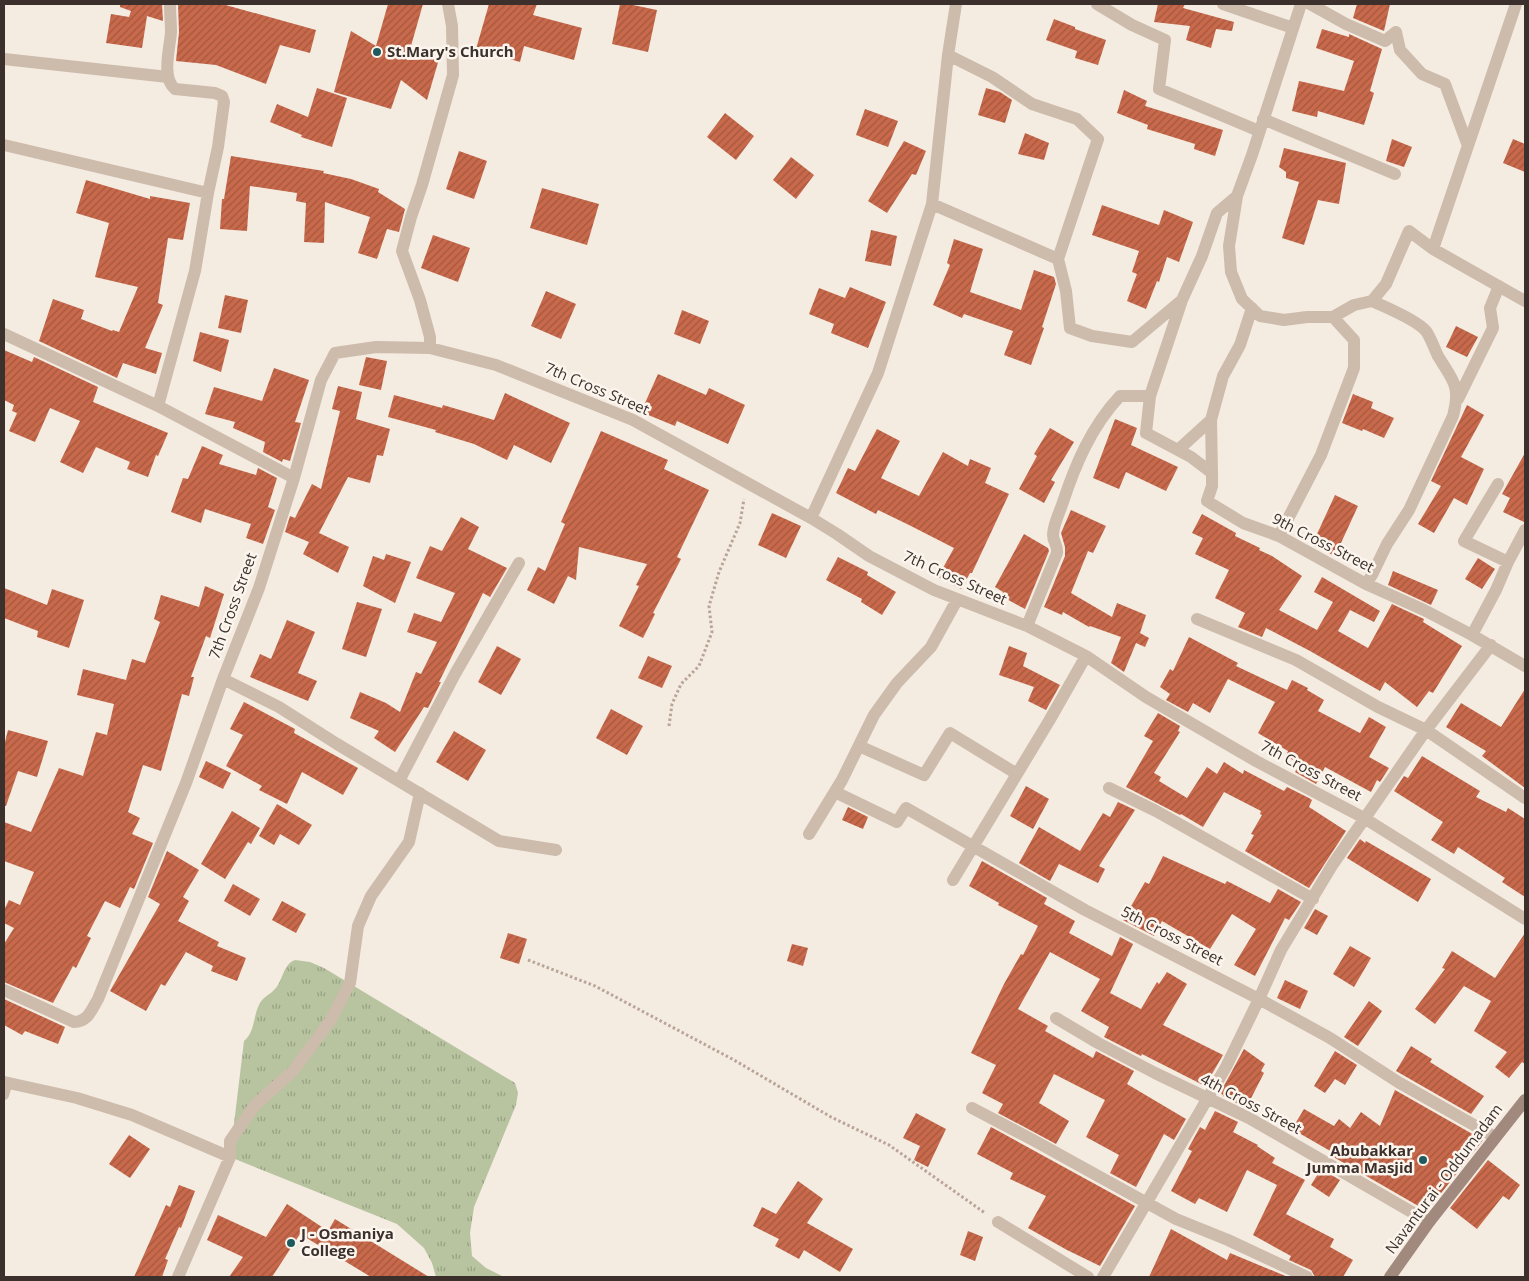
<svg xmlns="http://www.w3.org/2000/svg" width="1529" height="1281" viewBox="0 0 1529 1281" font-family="'Open Sans',sans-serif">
	<defs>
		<pattern id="park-tufts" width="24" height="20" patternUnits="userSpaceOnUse" patternTransform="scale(1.25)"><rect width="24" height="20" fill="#b8c4a0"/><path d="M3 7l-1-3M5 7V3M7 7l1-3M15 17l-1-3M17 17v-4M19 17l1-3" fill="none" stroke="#97a083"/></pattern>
		<pattern id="building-hatch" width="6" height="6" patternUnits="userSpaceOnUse" patternTransform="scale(1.25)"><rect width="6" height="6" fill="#c8694b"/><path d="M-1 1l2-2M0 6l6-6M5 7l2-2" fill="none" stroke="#a4573f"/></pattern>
	</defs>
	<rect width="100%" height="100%" fill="#f4ebe1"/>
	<path fill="url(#park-tufts)" d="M295,960L310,962L324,968L515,1083L518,1093L516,1105L474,1207L470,1233L472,1256L486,1268L504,1277H436L432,1263L424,1248L397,1224L230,1157L244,1041C255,1032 253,1017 259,1005C262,997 270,995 275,989C283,981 283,964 295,960Z"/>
	<path fill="url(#building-hatch)" d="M120,4H162L163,21L147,16L142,48L106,43L111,14L129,17L131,11L120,7Z
		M178,4H222L316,30L310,53L280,45L266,84L216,65L176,61L179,32Z
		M388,4H423L407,60L439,59L427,100L401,80L391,109L334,92L351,31L376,46Z
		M489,4H537L533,15L582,28L574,60L524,46L520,62L476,49Z
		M620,4H628L657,10L648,52L612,44Z
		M1158,4H1185L1183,8L1234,22L1232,31L1216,29L1211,48L1186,40L1190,26L1154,22Z
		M1357,4H1390L1384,31L1353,18Z
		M1054,19L1075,27V29L1106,40L1098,65L1075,58L1077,51L1046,40Z
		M1322,29L1349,37V34L1382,49L1370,91L1374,93L1364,125L1318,111L1317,117L1292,111L1299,81L1344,91L1354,61L1316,48Z
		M317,88L347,98L332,147L301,137L302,135L270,122L277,104L308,117Z
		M986,88L1000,92L1012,100L1005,123L978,115Z
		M1124,90L1147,101L1145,106L1223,130L1215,156L1194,149L1195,144L1147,129L1148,125L1117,113Z
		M865,109L898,121L888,147L856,135Z
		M725,113L754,136L736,160L707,137Z
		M1025,133L1049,143L1044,160L1018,154Z
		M1392,139L1412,147L1404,167L1386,161Z
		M1513,139L1525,144V172L1503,163Z
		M904,141L926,151L916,175L912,174L887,213L868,201Z
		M1284,148L1346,163L1339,204L1318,200L1304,245L1282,238L1299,182L1286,178V172L1279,167Z
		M459,151L487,161L474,199L446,189Z
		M231,156L324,171L323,173L351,179L379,189L378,192L405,209L399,232L387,229L377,259L358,253L370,217L325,202L324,243L304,242L306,203L296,201L297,193L250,186L247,231L220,229L222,199H224Z
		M791,157L814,175L796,199L773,180Z
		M86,180L150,199V196L190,203L183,240L168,238L158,303L163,305L145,348L162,353L156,374L123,363L117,378L39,341L53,299L84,310L81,319L112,331L113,330L119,332L138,287L95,277L109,223L76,213Z
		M542,188L599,204L587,245L530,228Z
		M1102,205L1159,225L1164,210L1193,222L1179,262L1167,257L1159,282L1157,281L1146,309L1127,301L1137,274L1132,272L1139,251L1092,235Z
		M871,230L897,236L891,266L865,261Z
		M433,235L470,248L458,282L421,268Z
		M954,239L983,249L970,292L1021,310L1034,270L1054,277L1056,284L1042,327L1044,328L1031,365L1004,355L1013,331L964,314L962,318L933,305L950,265L947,263Z
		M850,287L886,302L868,348L831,333L834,324L809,314L819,288L845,298Z
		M546,291L576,304L561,339L531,326Z
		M225,295L248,300L241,333L218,328Z
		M682,310L709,321L700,344L674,334Z
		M1456,326L1478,337L1467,357L1446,347Z
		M200,332L229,340L221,372L193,361Z
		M4,350L32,362L34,357L98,387L93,402L168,433L158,456L156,455L148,477L127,469L130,462L96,447L83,473L60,462L80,421L50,408L35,442L9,431L17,413L12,411L14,405L4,400Z
		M366,357L387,361L381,390L359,385Z
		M274,368L309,380L295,422L301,423L290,461L283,459L282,462L263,452L265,442L233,428L235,422L205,414L214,387L262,401Z
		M658,374L706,395L709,388L745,405L728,444L677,421L675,426L641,412Z
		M338,386L362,392L356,419L390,429L383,456L377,455L370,483L348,477L319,533L349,547L338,573L303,554L309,542L285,532L290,516L295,518L312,484L321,489L340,411L332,409Z
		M505,393L570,423L551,463L514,445L507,460L474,444L435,432L436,430L388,417L394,395L442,408L443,405L494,420Z
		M1353,394L1373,402L1371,408L1394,418L1384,438L1363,429L1362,431L1342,423Z
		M1467,405L1484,415L1461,457L1484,469L1467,505L1454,498L1434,533L1418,524L1441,486L1431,481Z
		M1115,419L1137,428L1131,445L1178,467L1166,491L1126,472L1119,489L1093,478Z
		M1050,428L1074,442L1051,480L1055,482L1044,503L1019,489L1037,456L1034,454Z
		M877,429L900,441L881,478L919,496L943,452L968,466L970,459L991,468L985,483L1009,494L972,573H970L961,589L938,577L954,548L909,525L878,510L876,514L836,493L848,468L855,471Z
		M601,431L668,460L664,469L709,490L677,557L681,559L653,613L655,614L643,638L619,626L639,586L636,585L647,564L579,547L576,580L568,576L554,604L527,590L538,567L545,571L565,524L561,522Z
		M202,446L223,455L219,464L256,475L258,468L277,478L268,507L275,510L263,544L246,538L251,524L205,509L201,523L171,512L183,478L188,479Z
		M1525,453V522H1524L1503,512L1510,498L1502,494Z
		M1335,495L1358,506L1335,556L1312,545Z
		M1071,510L1106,526L1093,553L1088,551L1071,593L1112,617L1117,603L1146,615L1140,633L1149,638L1145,647L1136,643L1124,672L1111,663L1121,637L1090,626L1089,627L1063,612L1062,615L1044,607L1065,556V547L1061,533Z
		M772,513L801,526L786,558L758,545Z
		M1202,514L1236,533L1235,536L1260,548L1259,550L1272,556L1302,576L1279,610L1317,630L1333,602L1314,592L1322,577L1380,611L1374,622L1350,610L1338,631L1368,648L1392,604L1424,619L1423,622L1462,646L1433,693L1429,691L1417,707L1385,682L1380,691L1310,651L1266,628L1262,637L1238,627L1245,613L1215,598L1229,570L1195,554L1203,538L1192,533Z
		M461,517L479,527L468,549L507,568L490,597L483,593L439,682H441L428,708L424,707L395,752L374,738L379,731L350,718L360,692L386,703L400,712L416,672L421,674L437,642L407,632L414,613L441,622L455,593L416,578L430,546L442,551Z
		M1024,534L1048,548L1049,551L1025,609L1001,596L1003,592L995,587Z
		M386,554L411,562L395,603L363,586L373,556L384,560Z
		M838,557L868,572L867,575L896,592L882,615L861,602L862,599L826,580Z
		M1478,558L1495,569L1482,589L1465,579Z
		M1393,571L1438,590L1431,605L1388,585Z
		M205,586L224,594L210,638L206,636L191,677H194L189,696L182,694L161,771L143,765L128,812L140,818L132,834L153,843L134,889L130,887L120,908L105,901L87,936L91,938L76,968L73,966L53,1003L4,982V944L14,928L4,923V910L9,900L20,905L34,872L4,861V822L31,832L59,768L83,776L96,732L107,735L114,704L77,695L83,669L126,680L132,659L145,663L160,622L154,619L161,595L199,607Z
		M4,588L47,605L52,589L84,600L69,648L37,637L38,631L4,618Z
		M357,602L382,609L366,657L342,649Z
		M287,620L315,632L298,673L317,681L308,701L250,677L260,654L271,659Z
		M1189,637L1238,663L1236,666L1287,690L1292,680L1308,688L1307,690L1324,700L1318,711L1360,733L1369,717L1386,727L1369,757L1389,768L1380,782L1377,780L1371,792L1325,767L1316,784L1295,772L1300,764L1286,756L1288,751L1258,733L1275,702L1228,679L1210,713L1193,703L1188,712L1166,700L1170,694L1160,687L1170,669L1173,671Z
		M497,646L521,659L501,695L478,682Z
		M1009,646L1027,653L1023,666L1060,685L1046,710L1028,701L1034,687L999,675Z
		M648,656L672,666L662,688L638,678Z
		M1525,689V788L1482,756L1486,751L1446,727L1461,703L1501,727Z
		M244,702L295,729L294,733L358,768L343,795L302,772L287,804L259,790L262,786L226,766L243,735L230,729Z
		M611,709L643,726L627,755L596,738Z
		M1158,713L1180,726L1178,731L1180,732L1154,773L1161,777L1159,781L1187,798L1207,767L1217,774L1224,762L1243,774L1244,770L1284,791L1287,787L1309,798L1312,800L1309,807L1346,831L1309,888L1245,851L1254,835L1251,834L1262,815L1260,814L1261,811L1224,792L1203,827L1181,814L1180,815L1126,787L1153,741L1144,736Z
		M8,730L48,741L37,777L18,771L6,806H4V746Z
		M454,731L486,750L468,781L436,762Z
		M1422,756L1480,791L1476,797L1506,812L1508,808L1525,819V897L1502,882L1505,878L1458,847L1454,854L1431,840L1443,822L1394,791L1404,776L1408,778Z
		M206,761L231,773L223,789L199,777Z
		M1026,786L1049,799L1033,829L1010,816Z
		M1118,802L1135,810L1099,866L1105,869L1098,883L1059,864L1050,881L1019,863L1039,827L1080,851L1103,813L1110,817Z
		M277,804L312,825L299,845L280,834L274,845L259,836Z
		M848,807L868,817L863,829L842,820Z
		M232,811L260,828L251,844L248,842L225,879L201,864Z
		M1360,839L1365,843L1366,841L1431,879L1418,902L1347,858Z
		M167,851L199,870L183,897L189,901L178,921L219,942L217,946L246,958L237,981L211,971L213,966L186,952L165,986L161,984L146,1011L110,991L160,904L148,897Z
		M1163,856L1225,884L1227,881L1270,903L1278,889L1301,902L1289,920L1285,918L1255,976L1234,965L1256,929L1232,914L1210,949L1162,921L1154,936L1123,920L1145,882L1149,884Z
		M982,861L1047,898L1044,904L1075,921L1069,933L1112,956L1120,937L1133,944L1110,993L1141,1009L1157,982L1159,984L1167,972L1187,984L1163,1025L1223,1055L1205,1086L1142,1054L1141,1056L1104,1037L1109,1027L1081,1011L1100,979L1050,952L1018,1009L1048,1026L1045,1031L1093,1058L1096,1051L1134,1071L1127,1084L1186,1119L1174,1140L1164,1134L1136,1187L1110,1173L1119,1155L1086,1137L1105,1100L1054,1074L1039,1103L1069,1121L1056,1144L998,1113L1003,1104L982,1093L996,1065L971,1053L1004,984L1021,954L1023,955L1038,926L998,905L999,903L969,886Z
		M233,884L260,899L250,916L224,901Z
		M282,901L306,914L296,933L272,920Z
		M1315,909L1328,916L1317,935L1304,928Z
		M508,933L527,939L519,964L500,958Z
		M1525,933V1064L1522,1062L1509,1078L1495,1067L1507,1052L1474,1031L1491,1001L1464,986L1435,1024L1415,1009L1445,969L1442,968L1452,951L1495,978Z
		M792,944L808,948L803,966L787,961Z
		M1350,946L1371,958L1354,987L1333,974Z
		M1285,980L1308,991L1300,1009L1277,998Z
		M4,999L65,1027L58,1044L25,1031L22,1035L4,1025Z
		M1369,1001L1382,1011L1358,1046L1344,1037Z
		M1411,1046L1432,1059L1430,1062L1484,1096L1471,1114L1396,1071Z
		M1244,1049L1265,1064L1261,1071L1264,1073L1246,1108L1223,1096V1095L1220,1093Z
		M1335,1051L1357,1065L1345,1085L1335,1079L1325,1093L1314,1086Z
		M1395,1090L1483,1140L1427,1211L1330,1155L1332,1152L1292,1129L1304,1109L1334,1126L1339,1119L1350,1128L1361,1112L1380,1126Z
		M1215,1111L1238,1122L1233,1132L1258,1145L1257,1146L1275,1158L1272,1163L1305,1180L1286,1214L1334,1239L1330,1247L1353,1260L1343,1277H1315L1311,1270L1289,1260L1291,1256L1253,1235L1277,1185L1247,1170L1227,1212L1199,1198L1195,1204L1171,1191L1192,1151L1188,1149L1200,1127L1205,1130Z
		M916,1113L946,1129L928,1167L914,1160L920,1146L903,1138Z
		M991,1127L1135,1206L1100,1266L1067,1250L1028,1228L1046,1196L1010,1179L1013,1173L977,1154Z
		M129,1135L150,1149L130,1178L109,1164Z
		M1488,1160L1520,1185L1509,1200L1503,1196L1477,1229L1450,1208Z
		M1321,1169L1340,1180L1329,1197L1311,1185Z
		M798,1181L823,1199L807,1223L853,1249L840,1272L804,1250L799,1259L775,1246L779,1239L753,1226L762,1207L776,1214Z
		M179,1185L195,1191L181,1228L179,1227L165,1259L168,1260L162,1277H134L166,1205L170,1207Z
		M287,1204L328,1231L335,1219L429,1277H371L300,1234L272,1277H229L243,1257L207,1240L218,1215L266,1237Z
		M1171,1229L1227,1260L1230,1253L1288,1277H1149Z
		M968,1231L983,1237L975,1261L960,1255Z"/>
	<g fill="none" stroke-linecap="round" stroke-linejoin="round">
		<path stroke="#b9a596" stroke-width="3" stroke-dasharray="2.5 2.5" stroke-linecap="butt" d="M669,726L672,704L681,684L699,666L712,632L709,606L719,572L740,523L744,499
			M528,960L595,986L734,1060L831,1117L889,1145L985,1213"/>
		<path stroke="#cdbbac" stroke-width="10" d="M4,1095L8,1082"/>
		<path stroke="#cdbbac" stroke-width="12" d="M1097,4L1132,25L1165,40L1159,89L1259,131
			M1223,4L1293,28
			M1310,4L1346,24L1385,41L1396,32L1400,50L1422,74L1445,84L1468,146
			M948,55L992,77L1032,104L1077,119L1098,139L1058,259L1066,291L1070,328L1092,336L1132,342L1182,300
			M4,59L168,77
			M1263,119L1395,174
			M4,145L208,193L218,147L224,102L222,96L215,93L175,89C161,77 170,48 171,32C171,23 170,13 170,4
			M1237,196L1229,246L1231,272L1242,299L1260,316L1284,320L1307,317H1333L1354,340V368L1321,455L1279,536
			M932,204L1058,259
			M1433,249L1516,4
			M1333,317L1354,305L1372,301L1386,284L1409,231L1433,249L1525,301
			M4,334L158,406L294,478
			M430,348V337L420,300L402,251L411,217L422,185L453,75L452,26L448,4
			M1150,396L1146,433L1191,457L1212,473V486L1207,501L1243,523L1279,536L1366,584L1424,610L1472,635L1525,666
			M1458,399L1493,328L1490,308L1499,286
			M158,406L195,271L208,193
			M1178,450L1211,420
			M1212,473L1211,420L1223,376L1240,345L1252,308
			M1498,484L1464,541L1508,562
			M811,518L878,373L932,204L948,55L956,4
			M1366,584L1372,575L1387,544L1409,510L1453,416C1461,385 1453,381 1438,356C1434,348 1431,338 1426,331C1417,320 1386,307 1372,301
			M1197,619L1296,660L1378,707L1426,730L1525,798
			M1027,626L1057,553C1058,545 1053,542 1053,535C1053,526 1059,513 1062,505C1075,465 1091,427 1120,396H1150L1182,300L1202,256L1217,213L1237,196L1252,155L1301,4
			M1472,635L1496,590L1508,562L1525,530
			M223,679L279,707L337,744L499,841L556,850
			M859,746L924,775L950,733L1017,774
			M399,781L455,674L519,563
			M1109,788L1156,811L1313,899
			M835,792L897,822L906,808L1085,910L1259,999L1330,1038L1398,1082L1495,1137
			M809,834L842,780L874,715L897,683L931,647L957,600
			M953,880L1049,721L1086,656
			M4,990L74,1022C88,1022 92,1009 98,999L186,783L223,679L259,588L294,478L321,380L335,353L376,347L430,348L496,365L633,420L811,518L837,534L869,556L934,590L1027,626L1086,656L1146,697L1256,761L1364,818L1525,919
			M1056,1018L1098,1043L1155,1073L1249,1118L1429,1222
			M4,1082L77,1098L132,1115L230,1157L178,1277
			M972,1108L1033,1140L1176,1219L1228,1240L1307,1277
			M230,1157V1141L255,1105L293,1071L330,1021L350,983L358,926L371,896L409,842L420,793
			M998,1222L1088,1277
			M1103,1277L1226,1067L1259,999L1281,950L1333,864L1426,730L1491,645"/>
		<path stroke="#a18a7d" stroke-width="12" d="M1390,1277L1429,1222L1525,1100"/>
	</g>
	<g fill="#1f5a5e" stroke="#fbf5ee" stroke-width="2">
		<circle cx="377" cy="52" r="5"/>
		<circle cx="1423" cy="1160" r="5"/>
		<circle cx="291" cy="1243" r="5"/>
	</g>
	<g text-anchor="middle" stroke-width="5" stroke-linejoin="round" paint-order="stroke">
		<g font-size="15" font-weight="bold" fill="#3b302b" stroke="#fbf5ee" text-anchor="start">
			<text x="387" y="57">St.Mary's Church</text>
			<text x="1413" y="1156" text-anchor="end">Abubakkar<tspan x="1413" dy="17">Jumma Masjid</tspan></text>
			<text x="301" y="1239">J - Osmaniya<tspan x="301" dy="17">College</tspan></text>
		</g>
		<g font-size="15" fill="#3b302b" stroke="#fbf5ee">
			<text transform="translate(597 389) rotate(23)" y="5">7th Cross Street</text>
			<text transform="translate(1323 543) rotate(27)" y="5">9th Cross Street</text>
			<text transform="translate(955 578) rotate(24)" y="5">7th Cross Street</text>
			<text transform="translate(233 606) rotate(-70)" y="5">7th Cross Street</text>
			<text transform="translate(1311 771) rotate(28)" y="5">7th Cross Street</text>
			<text transform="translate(1172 936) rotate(27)" y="5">5th Cross Street</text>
			<text transform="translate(1251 1104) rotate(28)" y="5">4th Cross Street</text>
			<text transform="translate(1444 1179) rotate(-53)" y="5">Navanturai - Oddumadam</text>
		</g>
	</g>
	<rect width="1529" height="1281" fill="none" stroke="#3b302b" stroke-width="10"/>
</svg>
